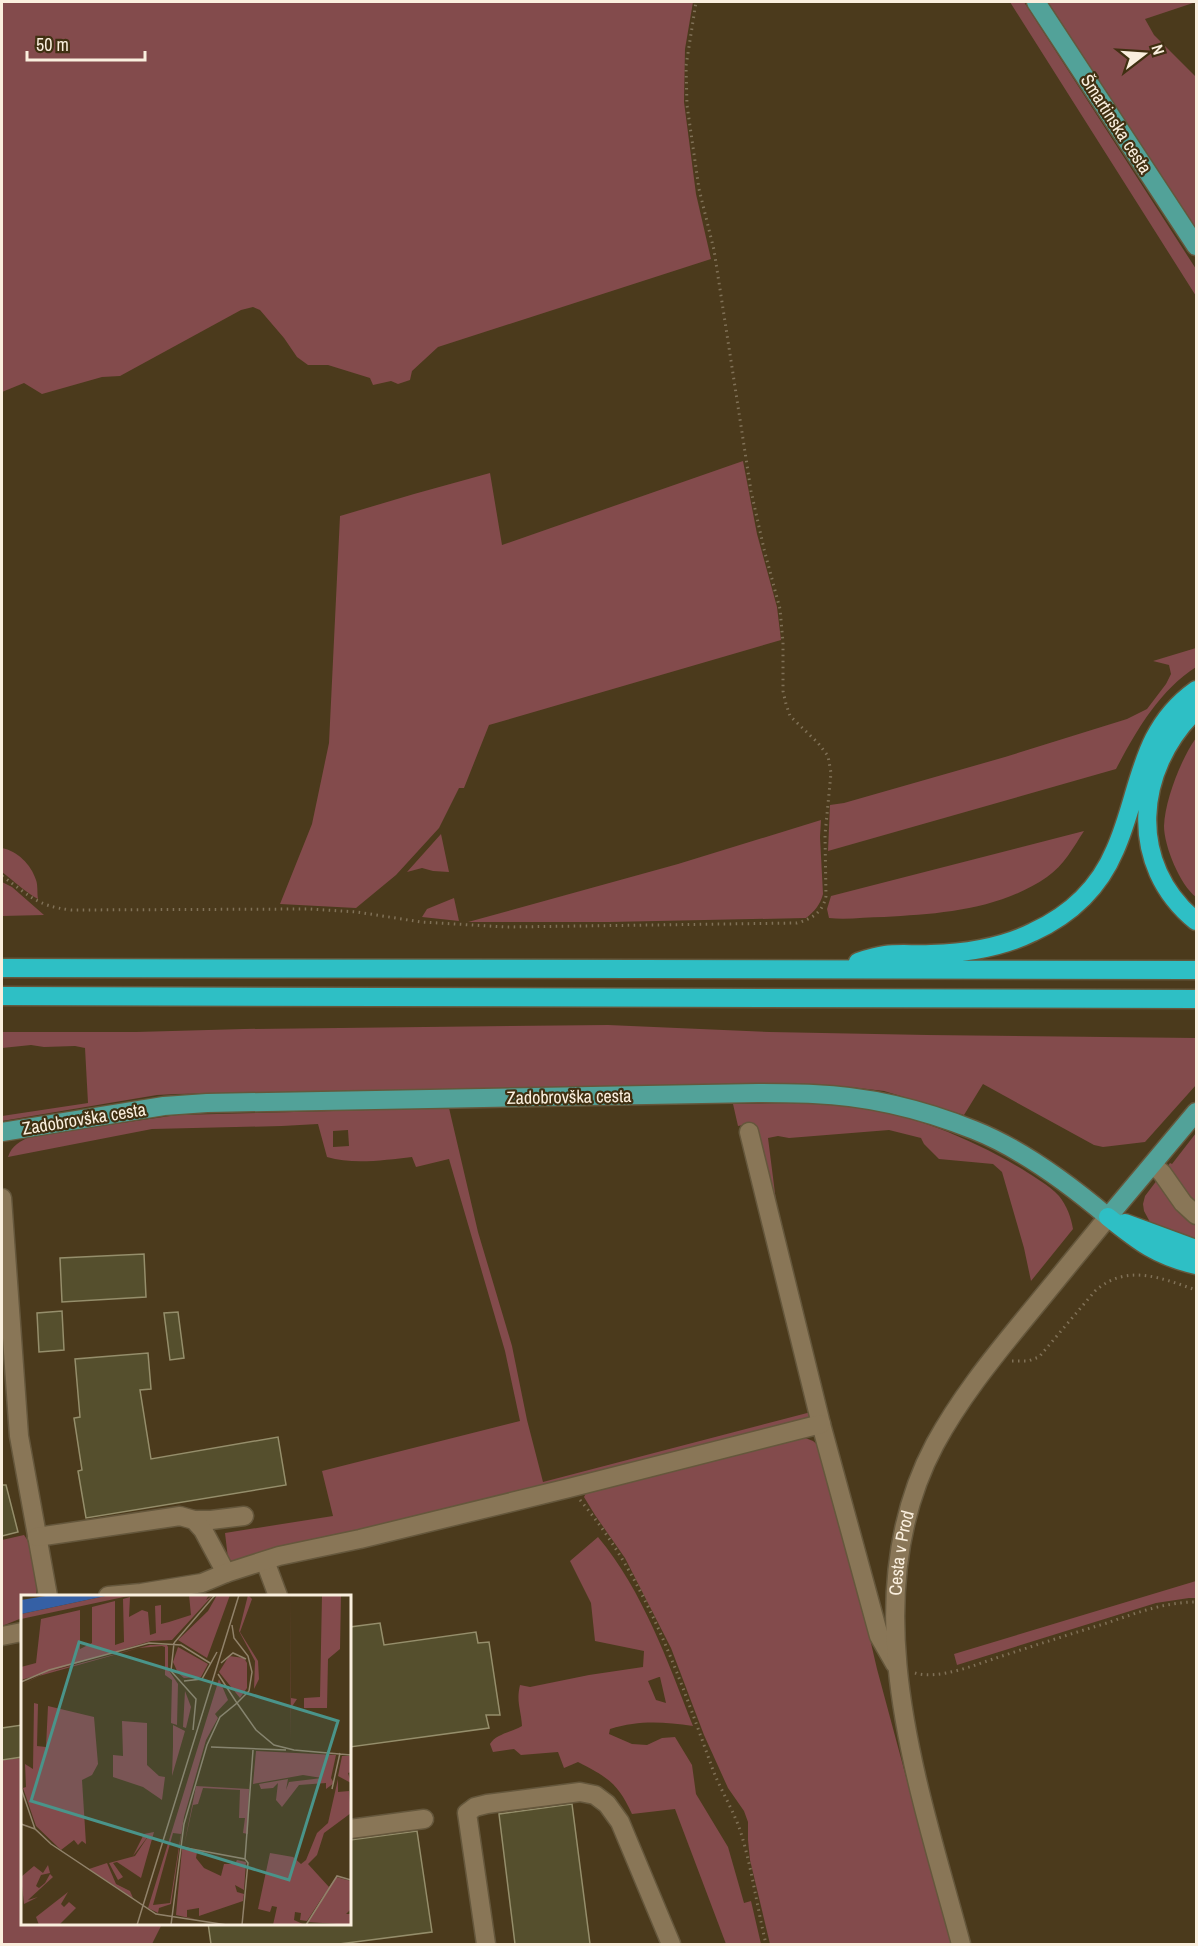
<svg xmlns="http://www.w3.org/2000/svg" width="1198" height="1946" viewBox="0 0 1198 1946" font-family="'Archivo Narrow',sans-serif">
	<rect width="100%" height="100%" fill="#4b3a1c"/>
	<path fill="#834b4c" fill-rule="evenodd" d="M2,2H693L685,49L684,102L696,194L711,259L438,347L412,371L410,380L398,384L391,381L373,385L370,378L328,365H308L297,357L284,338L260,310L253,307L241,310L120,376L102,377L42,394L24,383L2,392Z
		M1010,2H1024L1196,269V296Z
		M1048,2H1196L1145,19L1154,35L1196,77V230Z
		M743,461L757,534L777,607L781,640L489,725L464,788H459L439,828L396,875L356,908L280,904L312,824L329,743L340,516L414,494L490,473L502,545Z
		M1196,648V667C1159,691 1136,731 1116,769L828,851L830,805L844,803L1005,757L1127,719L1147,709L1166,684L1171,674L1169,665L1153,661Z
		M1196,738V897C1180,885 1164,846 1164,826C1165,800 1181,759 1196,738Z
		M821,820L820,837L823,894C820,905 815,911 806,918L610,922H468L678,864Z
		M1084,831C1073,848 1064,865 1047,877C999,910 940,914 884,917C866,917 847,920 829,918L827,909L831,896Z
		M441,834L449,872L433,871L422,868L407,872Z
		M2,848C17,851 31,864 36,880C38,885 37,893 38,899C25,892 14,881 2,872Z
		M2,882L12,887L44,915L2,916Z
		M454,898L459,921L422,917L427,909Z
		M608,1025L770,1032L928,1035L1196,1038V1085L1145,1142L1103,1147L1094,1145L983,1084L964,1115L884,1091L850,1087L786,1083L176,1094L157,1095L2,1121V1116L88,1103L85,1048L75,1046L44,1047L31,1045L2,1048V1032H136L244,1029Z
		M791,1103C811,1104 831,1104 851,1106C912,1114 970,1138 1022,1169C1034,1177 1049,1185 1059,1196C1067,1206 1071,1217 1073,1229L1031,1281L1024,1248L1002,1172L993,1164L939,1159L924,1144L921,1138L889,1130L789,1138L778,1136L768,1138L777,1209L774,1211L753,1123L738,1126L733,1104Z
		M449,1108L478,1232L512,1346L527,1420L543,1482L811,1412V1421L229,1567L225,1533L333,1516L322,1471L520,1421L505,1351L449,1159L416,1167L412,1157C385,1160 353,1165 327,1157L318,1124L282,1126L152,1129L8,1157C12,1145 20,1141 32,1136L177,1115ZM348,1130L349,1146L333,1147V1131Z
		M1196,1133V1242L1151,1224L1144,1211L1143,1204L1145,1196L1170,1163L1172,1164Z
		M803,1437L813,1441L819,1446L855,1574L877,1669L951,1944H770L750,1860L748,1840V1822L744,1811L728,1788L704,1735L671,1648L625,1558L595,1515L584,1497L587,1491Z
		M24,1535C36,1551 39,1576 36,1596H22V1618L2,1626V1540Z
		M598,1537C643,1591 668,1662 693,1726C663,1722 640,1720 610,1729L609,1734L632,1744L647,1745L662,1738L675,1737L692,1765L696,1794L728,1847L744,1903L751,1901L761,1944H726L675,1809L632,1814C618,1783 607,1777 578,1762L564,1768L558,1752L521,1755L514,1749L493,1752L490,1744C496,1734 512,1732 522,1726C521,1709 516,1702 520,1685L530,1687L589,1675L643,1667L644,1651L595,1641L591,1603L570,1561ZM659,1677H660L666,1703L656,1700L648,1681Z
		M1196,1581V1598H1189L1156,1603L957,1665L954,1654Z
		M22,1758V1924H162L152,1944H2V1760Z"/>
	<path fill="#554f2d" stroke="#958e6b" stroke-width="1.5" d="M144,1254L146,1297L62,1302L60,1258Z
		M62,1311L64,1350L39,1352L37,1313Z
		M178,1312L184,1358L170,1360L164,1313Z
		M148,1353L151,1389L140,1390L151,1459L278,1437L286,1485L86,1518L78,1471L82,1470L74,1418L80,1417L75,1359Z
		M2,1485H6L18,1532L2,1536Z
		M380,1623L384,1645L476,1632L478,1643L489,1642L500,1715H486L489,1728L350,1747V1627Z
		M22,1725V1757L2,1760V1728Z
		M572,1804L590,1944H515L499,1814Z
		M417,1831L432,1932L339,1944H211L208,1923H350V1840Z"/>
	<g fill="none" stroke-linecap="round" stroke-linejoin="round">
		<g stroke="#65573c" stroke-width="21">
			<g id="minor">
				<path d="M749,1132L821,1424L879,1636L895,1664"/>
				<path d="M1153,1165L1162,1173L1183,1203L1196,1215"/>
				<path d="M2,1198L19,1436L48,1596"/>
				<path d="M194,1520H211L244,1516"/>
				<path d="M37,1537L180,1516L194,1520L203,1530L226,1573"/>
				<path d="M265,1561L278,1596"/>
				<path d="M108,1596L141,1593L202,1583L226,1573L279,1556L360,1539L569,1488L821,1424"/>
				<path d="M2,1636L22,1632"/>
				<path d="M350,1829L424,1819"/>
				<path d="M486,1944L467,1813L475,1807L487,1804L580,1792L595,1795L607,1804L620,1822L671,1944"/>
				<path id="s1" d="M961,1944C919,1787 851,1601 935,1444C959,1400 990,1361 1022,1322C1051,1287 1079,1252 1108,1217"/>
			</g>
		</g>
		<g stroke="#65573c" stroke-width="21">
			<path id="major" d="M1036,2L1196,246
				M2,1132L164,1106L207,1103L758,1093C776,1093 795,1093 813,1094C867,1096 924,1110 974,1130C1022,1149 1069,1184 1108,1217L1196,1112"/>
		</g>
		<g stroke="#65573c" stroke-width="21">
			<path id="highway" d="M1196,710C1135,769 1127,865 1196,921
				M858,962C867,959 876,956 885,955C900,953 916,955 931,954C966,953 1001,948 1033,932C1070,915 1099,888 1115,850C1141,792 1138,731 1196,690
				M2,968L1196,970
				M2,996L1196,999
				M1108,1217C1139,1242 1157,1256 1196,1265
				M1125,1223L1196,1249"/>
		</g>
		<path stroke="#807157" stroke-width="3" stroke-dasharray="1.5 4.5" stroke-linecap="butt" d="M2,876C29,895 36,906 71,910L310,909L357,912L421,922L506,927L797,923C812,919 823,912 826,896L825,835L831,773L828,756L818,743L790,716L786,704L783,691V642L780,609L764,549L751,491L714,250L699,189L687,105L686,66L696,2
			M1012,1361H1028L1039,1357L1095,1291C1127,1263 1161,1278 1196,1290
			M580,1500C646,1578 679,1676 713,1770C721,1791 734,1811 741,1833C752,1869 757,1907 766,1944
			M915,1673C938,1680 975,1665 996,1658C1033,1646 1070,1634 1107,1623C1136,1613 1165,1602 1196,1602"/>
		<use href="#minor" stroke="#897657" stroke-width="18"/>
		<use href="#major" stroke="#52a299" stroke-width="18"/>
		<use href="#highway" stroke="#2ebfc5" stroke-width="18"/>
	</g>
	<g text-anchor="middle" stroke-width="4.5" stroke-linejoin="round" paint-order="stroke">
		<g font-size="18" fill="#faefde" stroke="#403012">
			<text transform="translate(1116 124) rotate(57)" y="6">Šmartinska cesta</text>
			<text transform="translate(569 1097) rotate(-1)" y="6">Zadobrovška cesta</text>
			<text transform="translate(84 1119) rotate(-9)" y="6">Zadobrovška cesta</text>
			<text dy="6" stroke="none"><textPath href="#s1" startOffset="399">Cesta v Prod</textPath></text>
		</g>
	</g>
	<g transform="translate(21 1595)">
		<rect width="330" height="330" fill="#4b3a1c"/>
		<path d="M89,0H112L0,24V19ZM168,0H188L185,5L192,0L151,45L130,46L0,85V72L15,68L20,24L59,15V54L71,48V12L94,6V50L103,47L102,4L109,2L108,22L121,15L127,17L129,40L135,38L134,11L140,10V29L148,27L170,20ZM196,0H209L186,63L157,45L187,16ZM227,0L231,4L219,37L237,66L238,84L233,94L234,66L218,36ZM269,0L270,103L276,104L270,113V146ZM301,0H320L319,54L307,64L306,113H283V103L299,102ZM129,50H146L147,52V74L157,89L156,130L150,128L151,85L144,80V52L141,51L118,53L18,81L0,90L23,78ZM157,52L187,69L180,82L163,83L157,78L152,67ZM208,61L223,63L226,68V93L219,103L198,77ZM198,84L207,105L194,119L197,123L185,145L163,222L150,309L138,313L137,318L127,313ZM152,238L160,239L149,308L132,310ZM164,96L170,112L165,133L162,132ZM13,108L17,109L16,151L25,152L27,111L73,122L77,169L71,180L61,185L65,249L61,246L57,250L53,245L40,255L15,231L2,193L5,192L4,169L12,174ZM101,126L126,128V170L138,181L144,182L141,205L122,192L92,182V160L102,161ZM152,130L164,136L151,181L152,151ZM235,156L315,160L310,183L313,188L305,194V188L278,190L261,212L255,205L257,188L252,193L240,194L238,189L267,184L265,195L268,187L301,183L282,180L232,189ZM321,161H330V177L327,178L330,188L317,181ZM317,184V197L328,196L330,218L303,238L296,260L287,269L308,292L315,282L330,286V314L325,319H330V330L287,327L304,298L286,326L279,325L280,318L274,317L273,325L284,330H252L256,312L251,311L249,317L237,314L249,258L272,262L280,269L285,265L296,238L307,228ZM175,191L228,194L227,239L222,238L224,223H218L219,195L182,193L177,209L172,210L163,251ZM133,237L120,283L96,267L92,268L102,282L97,285L88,268L114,261L128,240L112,261L123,239ZM161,254L176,257L175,263L183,273L200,281L203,269H214L216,265L225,267L223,295L214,290L216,297L223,299L222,306L178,321V313L166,315V322L177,325L155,320ZM86,268L95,289L109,296L112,303L68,274ZM27,270L29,278L20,280L15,291L18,293L24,288L29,279L32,282L7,305L17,302L3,309L0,282L13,271L22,278ZM47,297L40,309L43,312L48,307L55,313L38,330H18L15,322Z" fill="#834b4c" fill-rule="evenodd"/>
		<path d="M31,0H89L0,19V5Z" fill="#3560a5"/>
		<path fill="none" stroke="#91826a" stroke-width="1.5" d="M211,30L213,43L227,61L231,77L228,96L216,108M153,48L194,0M153,48L150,76L175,104L172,135M200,68L212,58L225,64M163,86L181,84L196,57M0,87L28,75L128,48L160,50L189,68M216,108L235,135L253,150L273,155L330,160M190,152L265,155M0,193L14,234M311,194L319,158M0,229L14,234L30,249L135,319L206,330M160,252L224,264L227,268L221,330M224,264L232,155M116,330L218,0M150,330L163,229L186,150L199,122L216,108L197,79M285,330L316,281L330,285"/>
		<path fill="#4a948a" fill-opacity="0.15" stroke="#4a948a" stroke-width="3" d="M58,47L317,126L268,285L10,206Z"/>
		<rect width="330" height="330" fill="none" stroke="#faefde" stroke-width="3"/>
	</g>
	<rect width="1198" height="1946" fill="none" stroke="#faefde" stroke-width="6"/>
	<g transform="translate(1144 54) rotate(73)" stroke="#403012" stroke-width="4.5" paint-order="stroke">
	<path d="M0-4.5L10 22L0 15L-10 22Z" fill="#faefde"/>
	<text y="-9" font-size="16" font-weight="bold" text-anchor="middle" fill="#faefde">N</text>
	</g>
	<path d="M27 51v9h118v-9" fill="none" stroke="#faefde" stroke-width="3"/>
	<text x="36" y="51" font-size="18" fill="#faefde" stroke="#403012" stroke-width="4.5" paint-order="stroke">50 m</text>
</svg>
